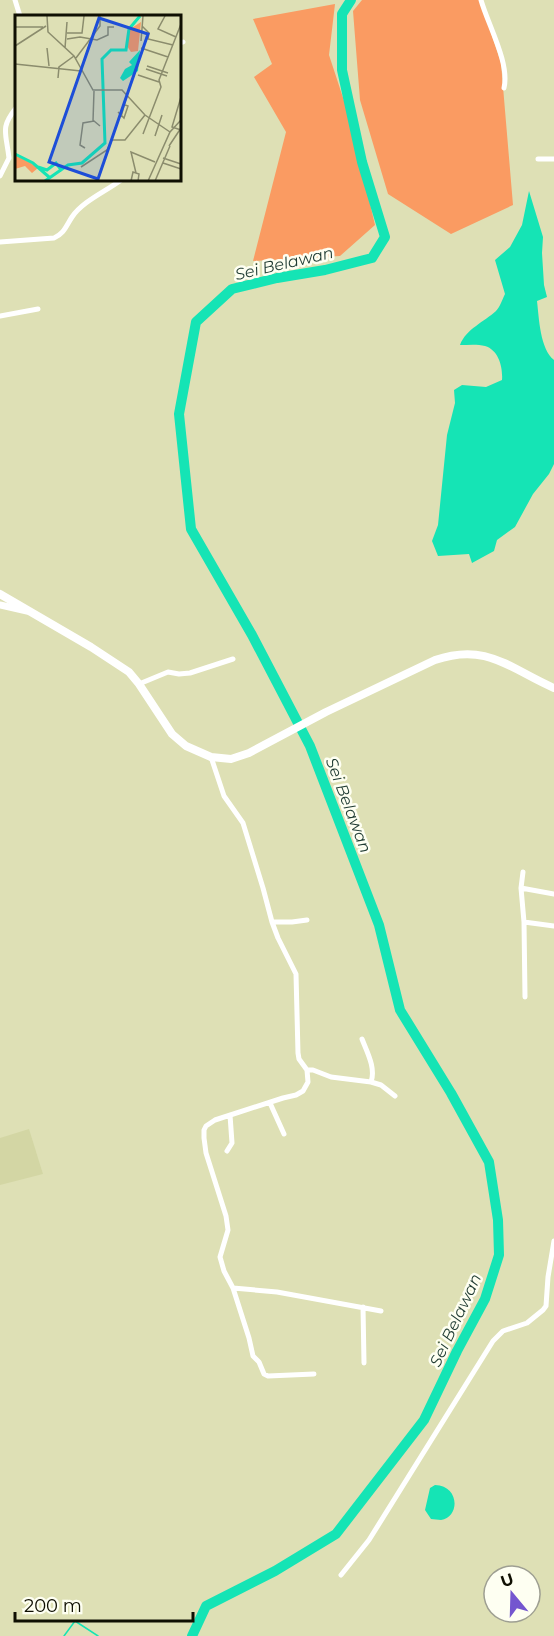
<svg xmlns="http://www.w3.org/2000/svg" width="554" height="1636" viewBox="0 0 554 1636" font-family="Montserrat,sans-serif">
	<rect width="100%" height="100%" fill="#dee0b5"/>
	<path fill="#d3d6a4" d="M29,1129L43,1174L0,1185V1138Z"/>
	<path fill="#fa9b62" d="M362,0H480L501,63L513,205L451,234L388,194L360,100L353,11Z
		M335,4L329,55L351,122L375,225L340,256L253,261L286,132L254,77L272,64L253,19Z"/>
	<path fill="#15e4b5" d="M529,191L543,237L542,253L544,285L547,297L537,301C539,318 540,349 554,360V464L549,474L533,494L515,527L497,540L494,551L472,563L469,554L438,556L432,541L438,525L447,435L455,403L454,390L462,385L486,387L502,380C503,368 499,350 485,346C478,344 468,345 460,345C466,329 484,322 496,311C500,307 502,300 505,294L495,260L510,247L522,225Z
		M435,1485C460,1486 460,1517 441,1520C438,1520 434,1519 431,1519L425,1510L430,1488Z"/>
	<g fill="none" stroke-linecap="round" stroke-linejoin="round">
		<path stroke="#15e4b5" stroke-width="1.5" d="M64,1636L75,1621L98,1636"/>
		<path stroke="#15e4b5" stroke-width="10" d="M192,1636L206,1606L275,1571L336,1534L424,1420L457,1351L485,1299L499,1255L498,1220L489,1162L451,1093L400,1010L379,925L310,746L252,635L191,529L179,414L196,322L232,289L277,278L325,270L372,258L385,237L362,162L342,70V14L351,0"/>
		<path stroke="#fff" stroke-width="5" d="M15,0L20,16
			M481,0C488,25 510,63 504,88
			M180,43L183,42
			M538,159H554
			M0,176L9,158C6,132 0,128 16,108
			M0,242L54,238C64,234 66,226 72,217C83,201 105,192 121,180
			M0,316L38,309
			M139,684L168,672L179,674L190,673L233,659
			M211,757L224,796L243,823L263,888L272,922L278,938L296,974L298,1053L299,1059L307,1070L308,1082L303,1091L296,1095L283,1098L215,1120L206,1126L204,1130V1138L206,1153L226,1216L228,1230L220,1257L224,1271L233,1288L249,1338L253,1356L259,1362L264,1374L268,1376L314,1374
			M523,872L521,888L524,922L554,926
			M521,888L554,894
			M272,922H292L307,920
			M524,922L525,997
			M362,1039C367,1052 376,1068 371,1082
			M307,1070H313L331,1077L371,1082L381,1085L395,1096
			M270,1103L284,1134
			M227,1151L232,1143L230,1115
			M233,1288L277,1292L381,1311
			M363,1307L364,1363
			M341,1575L369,1540L493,1341L503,1331L527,1323L543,1310L546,1306L548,1277L554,1241"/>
		<path stroke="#fff" stroke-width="7" d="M0,605L27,611"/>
		<path stroke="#fff" stroke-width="8" d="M0,594L91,647L129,672L139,684L172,734L186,746L211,757L231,759L249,753L326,712L435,660C487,642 510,669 554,688"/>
	</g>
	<g text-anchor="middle" stroke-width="5" stroke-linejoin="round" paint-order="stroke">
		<g font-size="16" font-style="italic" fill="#1f3b32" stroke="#fefff2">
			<text transform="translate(284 263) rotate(-13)" y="6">Sei Belawan</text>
			<text transform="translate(349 805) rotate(69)" y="6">Sei Belawan</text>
			<text transform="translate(455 1320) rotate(-65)" y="6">Sei Belawan</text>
		</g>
	</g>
	<g transform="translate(15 15)">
		<rect width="166" height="166" fill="#dee0b5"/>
		<path d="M126,7L123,36L116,37L112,31L115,14ZM0,140L14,147L23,153L17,158L10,151L0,154Z" fill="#fa9b62"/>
		<path d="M125,35L123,56L108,66L105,63L110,54L117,50L114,47Z" fill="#15e4b5"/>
		<path fill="none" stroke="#15e4b5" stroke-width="3" d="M0,139L18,148L34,162M23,152L32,155L41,148L47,156M30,166L53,150L67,148L90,128L87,44L96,35H111L114,14L125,1"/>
		<path fill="none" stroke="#8b8c6d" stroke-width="1.5" d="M32,1L33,17L59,41L78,75H107L130,100L155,117M150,1L143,14L161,22M127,11L134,18L133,24L158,30M0,12H28M52,18H67L69,1M52,24L65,22L82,25L93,20V12H99M126,26L128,1M0,31L31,11M32,33L34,51M50,33L52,7M126,33L153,42M61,43L85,11V1M0,49L66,56M132,51L153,58M131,54L152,61M123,60L144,67M43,63L44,52L59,41M166,82L157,112L166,115M103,97L109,103L113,91L110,90M106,102L112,80M78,106L79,76M128,119L146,72L144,65L166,9M140,121L147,100M154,131L166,113M70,133L65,130L68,108L79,106L85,111M148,143L166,149M148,148L166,154M66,152L92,135L97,125H110L130,100M121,158L116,137L140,147M116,166L118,157L124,159L123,166M133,166L155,117L166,105M140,166L155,131"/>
		<path fill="#1d4ed8" fill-opacity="0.15" stroke="#1d4ed8" stroke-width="3" d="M84,3L133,19L83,164L34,147Z"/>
		<rect width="166" height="166" fill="none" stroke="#0f0f02" stroke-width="3"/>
	</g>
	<g transform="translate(512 1594) rotate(341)"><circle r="28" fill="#fefff2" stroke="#9e9f92" stroke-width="1.5"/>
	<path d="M0-4.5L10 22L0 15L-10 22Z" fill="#7456cf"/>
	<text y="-9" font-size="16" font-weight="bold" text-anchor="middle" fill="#0f0f02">U</text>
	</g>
	<path d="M15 1612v9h178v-9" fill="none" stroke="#0f0f02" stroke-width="3"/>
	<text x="24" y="1612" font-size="18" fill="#0f0f02" stroke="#fefff2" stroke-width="4.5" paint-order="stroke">200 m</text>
</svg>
